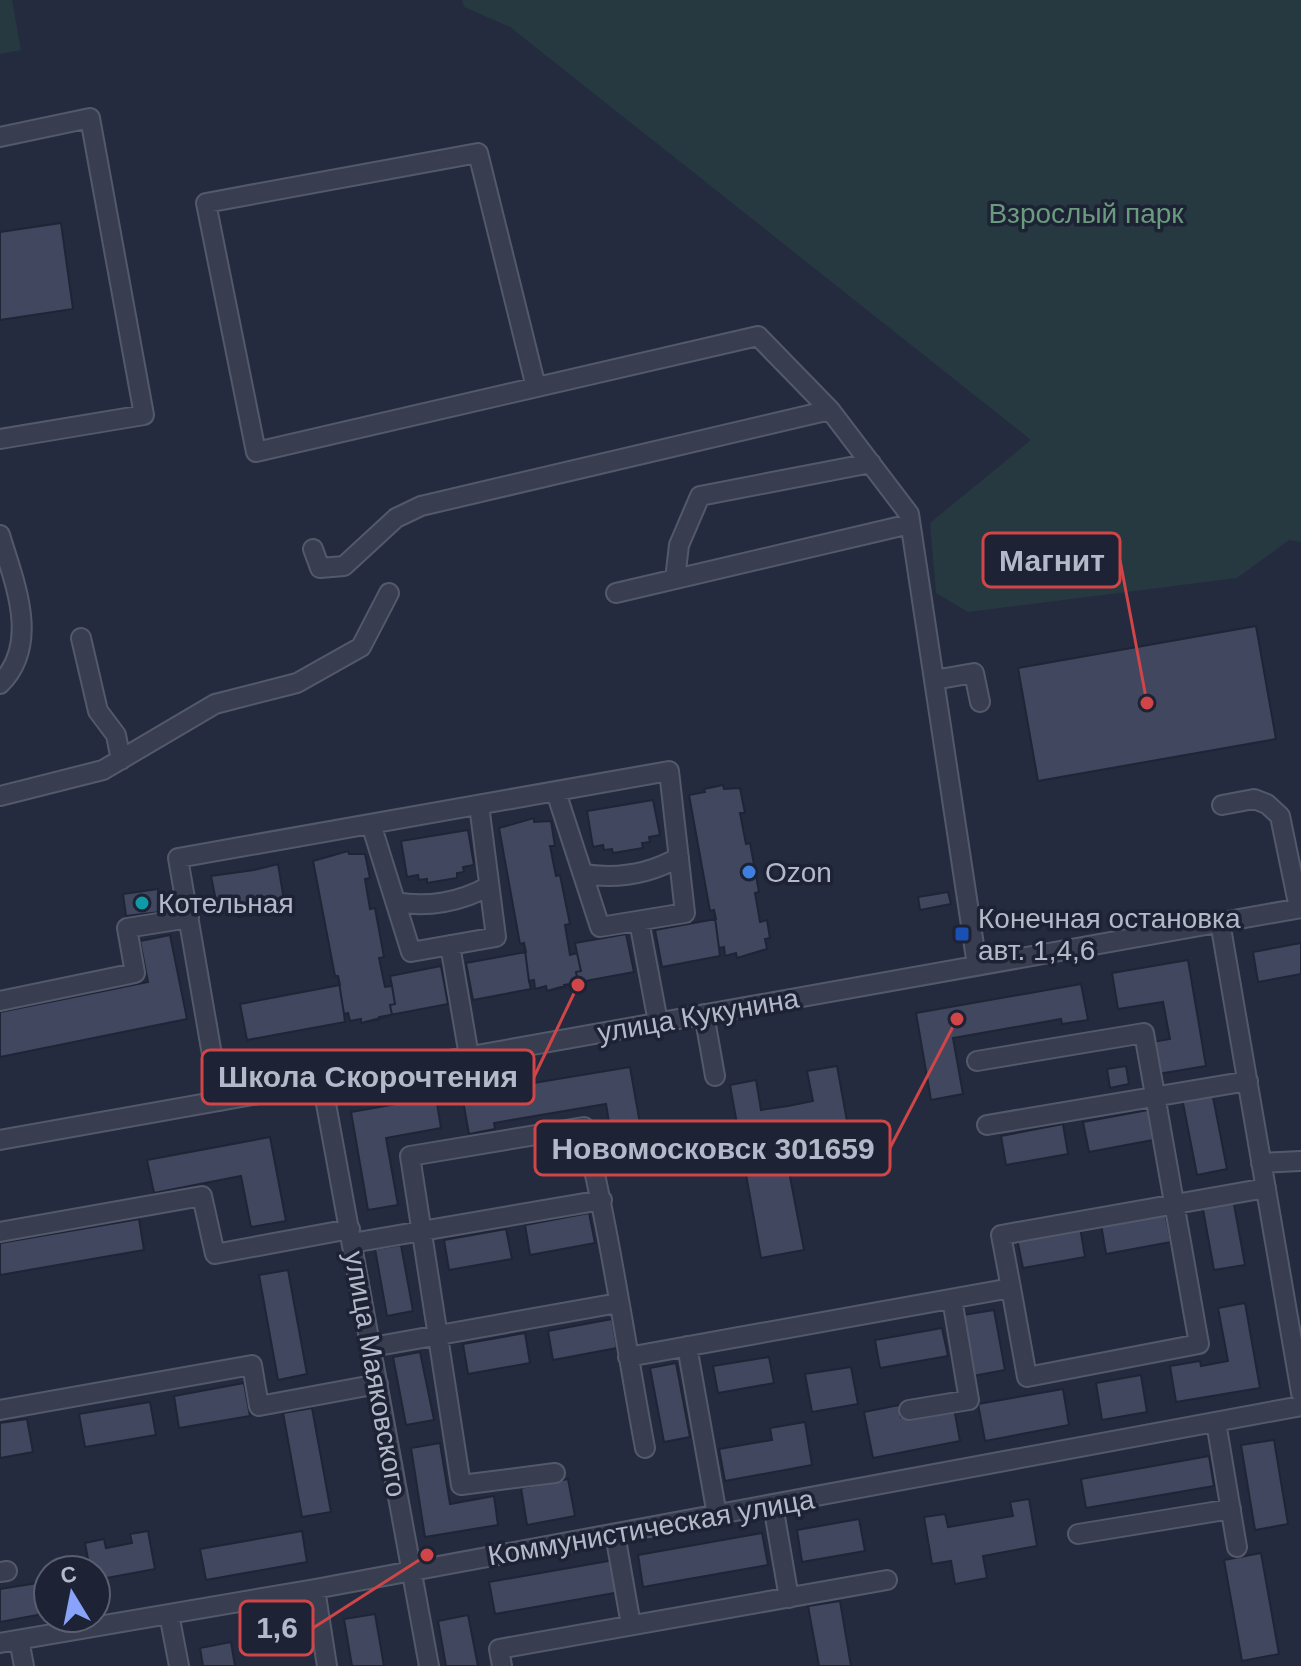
<svg xmlns="http://www.w3.org/2000/svg" width="1301" height="1666" viewBox="0 0 1301 1666" font-family="Arial,sans-serif">
	<rect width="100%" height="100%" fill="#242b3f"/>
	<path fill="#263840" d="M0,0H12L21,50L0,54Z
		M462,0H1301V542L1289,540L1237,578L968,612L936,593L930,523L1031,440L510,27L464,7Z"/>
	<path fill="#40475f" stroke="#1f2536" stroke-width="2" d="M61,223L73,309L0,320V232Z
		M1256,626L1276,739L1038,781L1018,668Z
		M723,785L724,789L740,788L745,813H740L746,844L750,843L759,892L755,893L760,922L767,920L770,938L765,939L767,949L737,958L736,953L725,956L724,947L719,948L720,956L662,967L655,930L716,919L714,910L710,911L689,795L705,792L704,789Z
		M723,785L724,789L740,788L745,813H740L746,844L750,843L759,892L755,893L760,922L767,920L770,938L765,939L767,949L737,958L736,953L725,956L724,947L719,948L714,910L710,911L689,795L705,792L704,789Z
		M653,800L660,835L649,837L650,842L642,843L643,848L613,853L612,849L604,850L603,845L593,847L587,811Z
		M534,818V822L551,821L555,846H550L556,876L560,875L570,924L565,925L570,955L577,953L575,943L626,934L634,972L564,985L565,987L547,991L546,986L535,989L534,980L529,981L531,989L473,1000L466,963L526,952L524,943L520,944L499,828Z
		M534,818V822L551,821L555,846H550L556,876L560,875L570,924L565,925L570,955L577,953L581,971L576,972L578,982L547,991L546,986L535,989L534,980L529,981L524,943L520,944L499,828Z
		M468,830L474,865L463,867L464,872L457,873V878L427,883V879L419,880L418,875L407,877L401,841Z
		M348,851L349,854H365L370,878L365,879L370,909L375,908L384,957L379,958L385,987L392,986L390,976L441,966L448,1004L379,1017V1020L361,1023V1019L350,1021L348,1013L344,1014L345,1022L247,1040L240,1004L340,985L338,976H335L313,861Z
		M348,851L349,854H365L370,878L365,879L370,909L375,908L384,957L379,958L385,987L392,986L395,1004L390,1005L392,1015L361,1023V1019L350,1021L348,1013L344,1014L338,976H335L313,861Z
		M278,864L284,900L274,901V907L267,908L268,912L238,917L237,913L229,914L228,909L218,911L211,876L254,870Z
		M158,889L161,912L126,916L123,894Z
		M948,892L951,904L920,910L918,897Z
		M170,935L187,1019L0,1057V1012L148,982L140,941Z
		M1301,943V974L1258,982L1253,952Z
		M1188,960L1206,1066L1158,1074L1152,1042L1170,1039L1163,1002L1118,1009L1112,973Z
		M1081,984L1088,1020L1062,1024L1061,1019L953,1038L963,1094L931,1100L916,1013Z
		M837,1066L849,1132L769,1147L772,1164L787,1161L804,1250L761,1258L730,1085L756,1080L761,1110L788,1106L813,1101L807,1071Z
		M1126,1066L1129,1084L1110,1088L1107,1069Z
		M630,1067L645,1152L609,1158L603,1123L609,1122L606,1104L494,1123L495,1129L469,1134L462,1095Z
		M1212,1092L1227,1169L1197,1175L1182,1098Z
		M436,1097L441,1128L386,1138L398,1205L368,1210L351,1112Z
		M1148,1110L1153,1140L1089,1152L1083,1122Z
		M1063,1124L1068,1154L1006,1165L1001,1136Z
		M270,1137L286,1221L251,1227L241,1176L154,1193L147,1160Z
		M1233,1199L1245,1265L1214,1270L1202,1204Z
		M1165,1212L1171,1242L1106,1254L1101,1224Z
		M589,1213L595,1243L530,1255L525,1225Z
		M139,1219L144,1250L0,1275V1243Z
		M1080,1227L1085,1257L1023,1268L1017,1239Z
		M506,1229L512,1259L449,1270L444,1240Z
		M401,1245L413,1311L387,1316L375,1249Z
		M288,1270L307,1374L278,1380L259,1275Z
		M1245,1303L1260,1388L1176,1402L1170,1366L1200,1361L1201,1366L1228,1361L1218,1308Z
		M994,1310L1005,1370L973,1376L963,1315Z
		M612,1319L617,1348L553,1360L548,1331Z
		M942,1328L948,1356L880,1368L875,1340Z
		M525,1333L530,1363L468,1374L463,1344Z
		M420,1352L434,1420L406,1425L393,1357Z
		M769,1357L774,1383L718,1393L713,1366Z
		M676,1363L690,1437L664,1442L650,1368Z
		M851,1367L858,1404L812,1412L805,1374Z
		M1141,1375L1147,1412L1102,1420L1096,1383Z
		M244,1383L250,1416L179,1428L174,1396Z
		M1063,1389L1069,1425L985,1441L978,1404Z
		M150,1402L156,1435L85,1447L79,1414Z
		M899,1405L901,1417L954,1408L960,1441L873,1458L864,1412Z
		M312,1408L331,1512L302,1517L283,1413Z
		M27,1419L33,1452L0,1458V1423Z
		M805,1422L812,1465L725,1481L719,1449L772,1440L770,1428Z
		M1274,1440L1288,1524L1255,1530L1241,1445Z
		M440,1443L450,1504L494,1496L498,1525L425,1537L411,1448Z
		M1209,1456L1214,1486L1086,1508L1081,1479Z
		M568,1479L575,1516L527,1525L521,1488Z
		M1029,1499L1037,1546L983,1556L987,1578L955,1584L951,1561L932,1564L924,1517L945,1514L948,1527L1013,1516L1010,1502Z
		M859,1519L865,1551L802,1562L797,1530Z
		M148,1531L155,1569L96,1580V1570H90L85,1543L104,1539L106,1548L132,1543L130,1534Z
		M302,1531L307,1562L206,1580L200,1549Z
		M762,1533L768,1565L643,1587L638,1555Z
		M1261,1553L1279,1654L1242,1661L1224,1560Z
		M614,1560L620,1592L495,1614L489,1582Z
		M44,1582L48,1613L0,1622V1589Z
		M840,1601L851,1666H819L808,1606Z
		M375,1614L384,1666H352L344,1619Z
		M468,1615L478,1666H446L438,1621Z
		M231,1642L235,1666H203L200,1648Z"/>
	<g fill="none" stroke-linecap="round" stroke-linejoin="round">
		<g stroke="#53596a" stroke-width="22">
			<path id="minor" d="M0,137L90,118L144,415L0,439
				M536,387L478,153L206,203L256,452L758,336L830,410L909,514L977,965
				M0,535C14,582 41,643 0,684
				M313,549L320,568L344,566L396,518L421,506L830,410
				M675,579L679,545L700,496L871,463
				M616,593L910,524
				M81,638L98,711L116,735L121,760
				M934,680L974,673L980,702
				M0,796L103,770L215,704L297,683L361,647L389,593
				M1222,805L1254,799L1267,804L1280,816L1299,908
				M371,824L411,952L496,937L479,805
				M583,874C616,879 650,874 679,857
				M396,902C427,908 461,902 489,886
				M639,921L658,1022
				M1220,922L1301,1393
				M450,945L469,1056
				M0,1001L135,973L127,928L189,918
				M704,1014L715,1076
				M977,1061L1144,1033L1199,1344L1027,1377L1011,1288
				M322,1082L429,1666
				M220,1101L178,858L669,771L685,913L600,927L556,792
				M987,1125L1248,1081
				M0,1140L1301,908
				M1261,1163L1301,1161
				M0,1232L202,1196L215,1254L350,1229
				M352,1243L602,1200
				M687,1346L717,1515
				M372,1347L618,1303
				M628,1357L1011,1288L1001,1235L1266,1188
				M0,1410L252,1365L259,1406L378,1384
				M909,1410L969,1400L952,1299
				M1216,1422L1237,1547
				M555,1473L461,1485L410,1156L584,1127C610,1232 625,1341 645,1448
				M773,1505L789,1598
				M615,1534L631,1625
				M1078,1534L1231,1509
				M0,1572L7,1571
				M315,1589L327,1666
				M169,1614L179,1666
				M19,1640L24,1666
				M0,1643L315,1589L1301,1406
				M502,1666L499,1649L887,1580"/>
		</g>
		<use href="#minor" stroke="#383e4f" stroke-width="18"/>
	</g>
	<circle fill="#3f7fe0" stroke="#1d2334" stroke-width="3" cx="749" cy="872" r="8"/>
	<circle fill="#0f9aa8" stroke="#1d2334" stroke-width="3" cx="142" cy="903" r="8"/>
	<rect fill="#1a4fb4" stroke="#1d2334" stroke-width="3" x="954" y="926" width="16" height="16" rx="4"/>
	<g text-anchor="middle" stroke-width="7" stroke-linejoin="round" paint-order="stroke">
		<g font-size="28" fill="#6b9b7e" stroke="#1d2334">
			<text x="1086" y="223">Взрослый парк</text>
		</g>
		<g font-size="28" fill="#b4b9ca" stroke="#1d2334" text-anchor="start">
			<text x="765" y="882">Ozon</text>
			<text x="158" y="913">Котельная</text>
			<text x="978" y="928">Конечная остановка<tspan x="978" dy="32">авт. 1,4,6</tspan></text>
		</g>
		<g font-size="28" fill="#b4b9ca" stroke="#1d2334">
			<text transform="translate(698 1015) rotate(-10)" y="10">улица Кукунина</text>
			<text transform="translate(376 1374) rotate(80)" y="10">улица Маяковского</text>
			<text transform="translate(651 1527) rotate(-10)" y="10">Коммунистическая улица</text>
		</g>
	</g>
	<path fill="none" stroke="#cf4548" stroke-width="3" d="M1147 703L1120 560M578 985L534 1077M957 1019L890 1148M427 1555L313 1628"/>
	<g fill="#cf4548" stroke="#1d2334" stroke-width="3">
		<circle cx="1147" cy="703" r="8"/>
		<circle cx="578" cy="985" r="8"/>
		<circle cx="957" cy="1019" r="8"/>
		<circle cx="427" cy="1555" r="8"/>
	</g>
	<g fill="#1d2334" stroke="#cf4548" stroke-width="3">
		<rect x="983" y="533" width="137" height="54" rx="8"/>
		<rect x="202" y="1050" width="332" height="54" rx="8"/>
		<rect x="535" y="1121" width="355" height="54" rx="8"/>
		<rect x="240" y="1601" width="73" height="54" rx="8"/>
	</g>
	<g font-size="30" text-anchor="middle" font-weight="bold" fill="#b4b9ca">
		<text x="1052" y="571">Магнит</text>
		<text x="368" y="1087">Школа Скорочтения</text>
		<text x="713" y="1159">Новомосковск 301659</text>
		<text x="277" y="1638">1,6</text>
	</g>
	<g transform="translate(72 1594) rotate(350)"><circle r="38" fill="#1d2334" stroke="#595f70" stroke-width="2"/>
	<path d="M0-6L14 30L0 20L-14 30Z" fill="#89a2fa"/>
	<text y="-12" font-size="22" font-weight="bold" text-anchor="middle" fill="#b4b9ca">С</text>
	</g>
</svg>
